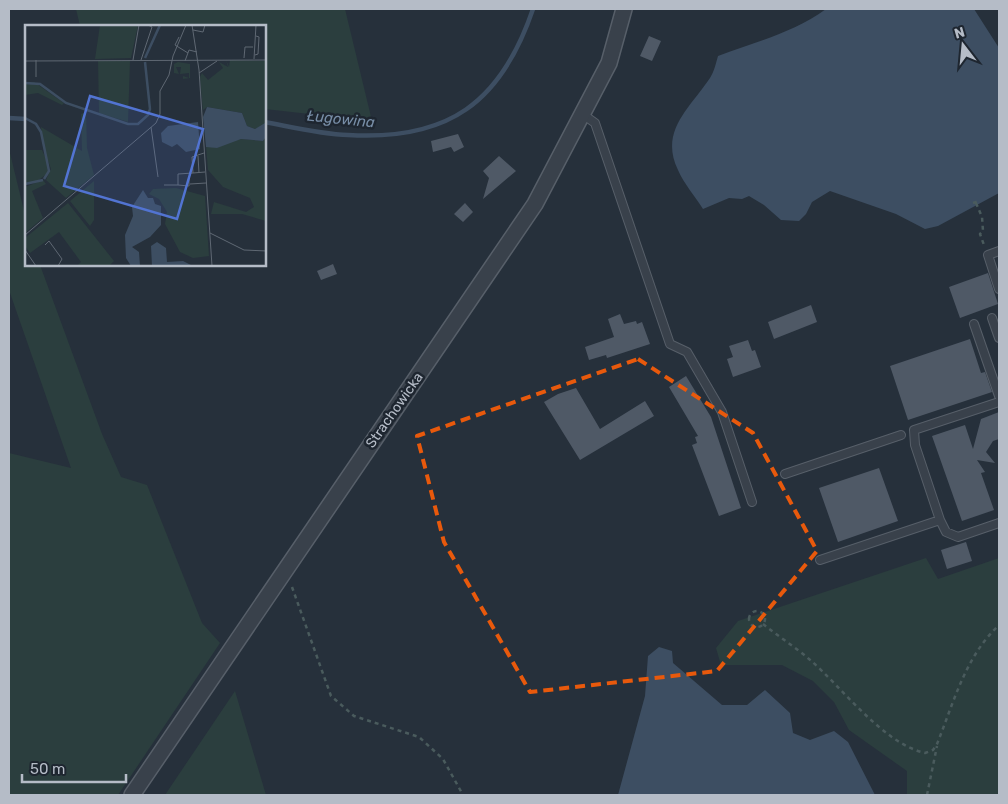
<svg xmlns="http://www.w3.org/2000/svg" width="1008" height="804" viewBox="0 0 1008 804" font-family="Rubik,sans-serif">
	<rect width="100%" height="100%" fill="#26303b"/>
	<path fill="#2b3e3e" d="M76,9H345L372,121L265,109V26H80Z
		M9,149L26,219V265H40L102,434L121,477L147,485L202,623L220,643L118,795H9V453L71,468L9,290Z
		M926,558L938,579L999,558V795H907V771L849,730L834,702L813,681L782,665H721L716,648L738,621Z
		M235,691L266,795H165Z"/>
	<path fill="#3d4e62" d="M826,9H974L999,48V193L938,226L925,229L896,214L830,191L812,202L806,214L799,221L781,220L764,205L749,196L742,199L729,198L703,209C695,196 684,184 678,170C659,131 690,108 710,78C714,72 716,63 718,56C755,42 793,33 826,9Z
		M659,647L672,651L673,663L722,705H747L765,690L790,713L793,733L810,740L834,731L848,742L875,795H618L645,696L648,656Z"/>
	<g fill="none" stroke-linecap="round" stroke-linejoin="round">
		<path stroke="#3d4e62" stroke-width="4.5" d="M9,118L26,119
			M265,122C292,127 320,134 348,135C448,141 501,103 533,9"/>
	</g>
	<path fill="#4f5966" d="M649,36L661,41L652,61L640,56Z
		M458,134L464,147L454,152L451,147L433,152L431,141Z
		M499,156L516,171L483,199L489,178L483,171Z
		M465,203L473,212L463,222L454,214Z
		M333,264L337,274L321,280L317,271Z
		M988,273L998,304L960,318L949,287Z
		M811,305L817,322L774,339L768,322Z
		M620,314L624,324L636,321L637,324L642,322L650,344L607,358L606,355L589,360L585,347L614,337L608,319Z
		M970,339L981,373L985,372L992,392L908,420L890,366Z
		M748,340L752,351L755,350L761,367L733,377L727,359L733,357L729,346Z
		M686,376L711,417L741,508L719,516L692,445L697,443L695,437L698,436L669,387Z
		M576,388L600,429L645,401L654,416L580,460L544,402L558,394Z
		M999,412V439L993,441L986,452L995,463L977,460L985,472L981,473L994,510L962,521L932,436L965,425L973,449L981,419Z
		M879,468L898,521L838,542L819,488Z
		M966,542L972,561L947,569L941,550Z"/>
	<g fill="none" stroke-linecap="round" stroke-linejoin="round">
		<g stroke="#575f69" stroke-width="10">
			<path id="service" d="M581,113L595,123L670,344L687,352L722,412L752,502
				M999,251L988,255L999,289
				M992,318L999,338
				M974,324L999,396
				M785,474L901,435
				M940,520L946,532L958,537L999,523
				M820,560L940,520L915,445L914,430L999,402"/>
		</g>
		<g stroke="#575f69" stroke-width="18">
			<path id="minor" d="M132,795L535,204L609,63L624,9"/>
		</g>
		<path stroke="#4a5b5d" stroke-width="2.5" stroke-dasharray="4 4" stroke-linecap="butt" d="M973,203L979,201
			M976,203L982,217L983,231L980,234L984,245
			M292,587L331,696L354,716L419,737L443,759L463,795
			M749 619a8 8 0 1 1 16 0a8 8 0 1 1-16 0Z
			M763,624C778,636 795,647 809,659C842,687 882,743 925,753L933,750L937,744C954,702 965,657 999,625
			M927,795L937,746"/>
		<use href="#service" stroke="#39414b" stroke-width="8"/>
		<use href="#minor" stroke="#39414b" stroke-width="15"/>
	</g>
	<path fill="none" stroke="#e8590c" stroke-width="4" stroke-dasharray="10 6" stroke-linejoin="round" d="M638,359L753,433L817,551L717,671L530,692L444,542L417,436Z"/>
	<g text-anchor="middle" stroke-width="5" stroke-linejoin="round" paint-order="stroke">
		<g font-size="14" fill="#b5bcc7" stroke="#1e2630">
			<text transform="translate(394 410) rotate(-55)" y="5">Strachowicka</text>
		</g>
		<g font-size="15" font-style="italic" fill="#788ea7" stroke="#1e2630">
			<text transform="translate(341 119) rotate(6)" y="5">Ługowina</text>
		</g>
	</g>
	<g transform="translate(25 25)">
		<rect width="241" height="241" fill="#26303b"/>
		<path d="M75,0H113L106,33L70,34ZM201,35L204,42L205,35L241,36V99L230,104L222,101L217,88L182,82L178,85L181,120L192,123L201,117L216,114L238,116L241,112V196L217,189H186L189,177L221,187L229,182L225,173L198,162L183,145L175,52L177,48L183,55L198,43L194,37L203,42ZM73,36H105L103,97L74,88ZM153,37L165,39V53L158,54V51L164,53V48L155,49L156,42H151L154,49L149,48V39ZM9,57L39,78L37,80L13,68L0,70V58ZM61,87L62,123L69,150L41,173L21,155L26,144L18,122L16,102L57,126L56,89ZM0,125H17L22,136L24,147L10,158H0ZM18,155L21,159L7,166L18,193L0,208V162ZM69,156V195L65,201L45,176ZM151,163L180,171L184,231L168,233L155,227L140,199L142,187L134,174L124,169L128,164ZM43,178L89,236L84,241H52L56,237L34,207L5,228L0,221V213Z" fill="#2b3e3e"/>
		<path d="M182,82L217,88L222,101L230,104L240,98L241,112L238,116L216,114L192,123L181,122L178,92ZM173,97L175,124L161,127L152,119L147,122L137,117L136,108L143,101ZM118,165L123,173H128L130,179L136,181V200L125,212L107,222L114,227L115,241H106L101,233L100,210L108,191L107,182ZM132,217L141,223L142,237L158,236L168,241H127L126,221Z" fill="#3d4e62"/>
		<path fill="none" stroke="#3d4e62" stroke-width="2.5" d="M120,33L135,0M0,58L15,59L41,78L103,99H113L123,90L125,84L120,37M0,93L11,99L16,107L24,146L19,154M0,159L18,155"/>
		<path fill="none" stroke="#5f6873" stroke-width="1" d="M167,0L174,45L187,241M168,5L178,7L180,0M154,12L150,20L163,28M230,30L233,29L234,12L231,11M219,33L220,22H228M229,34L231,0M11,35V52M108,35L114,0M116,35L127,2L123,0M0,36L242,35M160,36L164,25L172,27M174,48L192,36M126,102L133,152M179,128L167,132L168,148L180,147M173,131L174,148M165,159L181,158M139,160H153V149L168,148M153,160L164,161V153M185,208L219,225L242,226M0,210L131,98L135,89V66L144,50L148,31L161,0M20,220L24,216L37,234L33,241M0,225L11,241"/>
		<path fill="#5274d2" fill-opacity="0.15" stroke="#5274d2" stroke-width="2.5" d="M65,71L178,104L152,194L39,161Z"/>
		<rect width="241" height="241" fill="none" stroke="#b5bcc7" stroke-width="2.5"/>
	</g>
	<rect width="1008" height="804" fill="none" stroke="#b5bcc7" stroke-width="20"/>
	<g transform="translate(963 45) rotate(344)" stroke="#1e2630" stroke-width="4" paint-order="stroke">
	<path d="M0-4L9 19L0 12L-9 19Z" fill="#b5bcc7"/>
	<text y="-8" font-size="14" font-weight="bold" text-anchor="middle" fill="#b5bcc7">N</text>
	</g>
	<path d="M22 774v8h104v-8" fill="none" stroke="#b5bcc7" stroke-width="2.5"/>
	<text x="30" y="774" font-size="15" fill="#b5bcc7" stroke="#1e2630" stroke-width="4" paint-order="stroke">50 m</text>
</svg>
